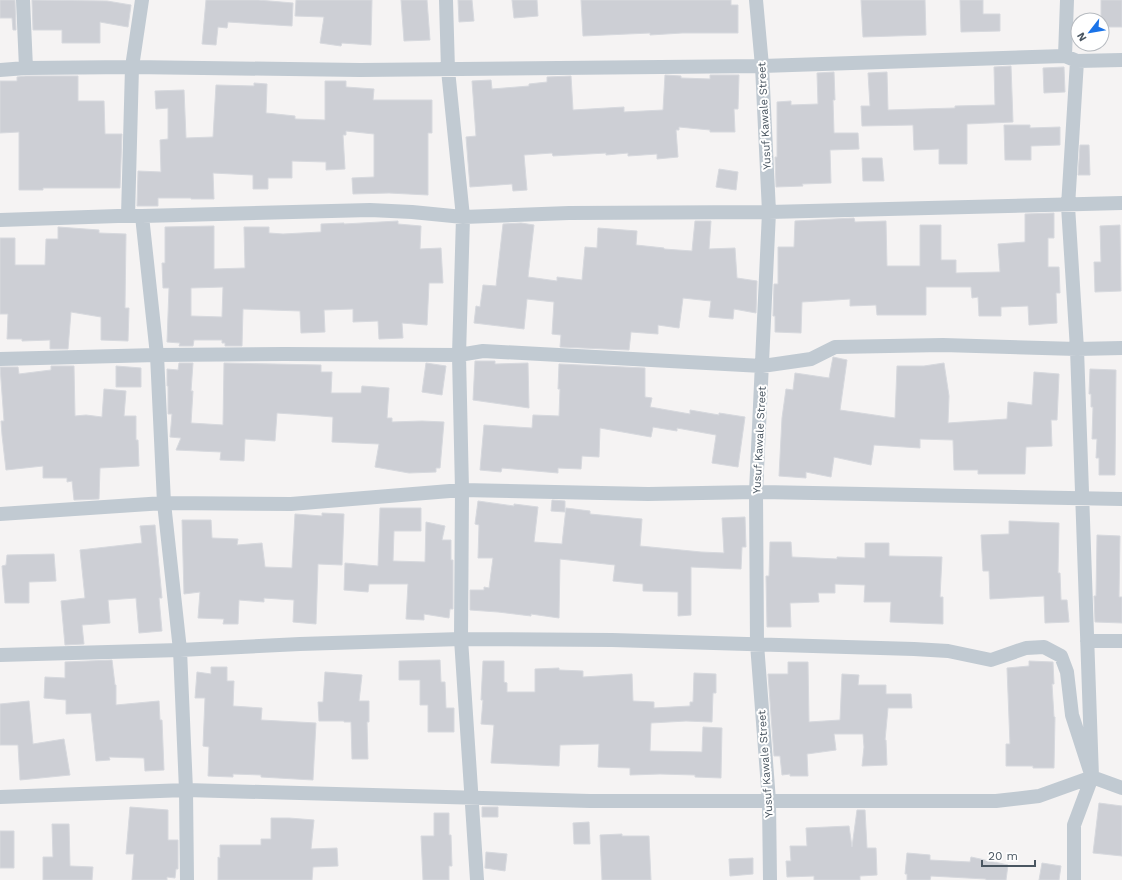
<svg xmlns="http://www.w3.org/2000/svg" width="1122" height="880" viewBox="0 0 1122 880" font-family="'Work Sans',sans-serif">
	<rect width="100%" height="100%" fill="#f5f3f3"/>
	<path fill="#cdcfd5" stroke="#d7d9de" fill-rule="evenodd" d="M0,0H15L16,30H13L12,18H0Z
		M32,0L107,1L131,5L128,27L100,22V43H62V30H33Z
		M206,0H258L293,3L292,26L228,22L227,28L218,27L216,45L202,44Z
		M296,0H372L371,45L342,43L341,46L320,43L324,17L295,16Z
		M401,0H427L430,40L404,41Z
		M458,0H472L474,21L459,22Z
		M512,0H537L538,16L514,18Z
		M581,0H731V5H738V33H682L650,35V33L583,36Z
		M861,0H925L926,35L863,37Z
		M960,0H983V14H1000V31L961,32Z
		M1101,0H1122V27H1102V20H1101Z
		M1011,66L1013,122L967,124V164H939V149L914,150L913,125L862,126L861,106H870L868,73L887,72L888,110L955,108V106L995,105L994,67Z
		M1064,67L1065,92L1044,93L1043,68Z
		M834,72L835,100H833L834,133H858L859,149L830,150L831,183L802,184L803,186L776,187L775,157H777V102L791,101V105L818,104L817,73Z
		M665,75L681,76V78L710,79V75H739L738,109H734L735,132H710V130L679,127V130H676L678,157L657,159V154L628,156V153L606,155V153L553,156L552,153L524,155L527,190L513,191L512,184L470,187L466,137L476,136L472,81L491,80L492,89L529,86V84L547,82V77L571,76L573,110L624,107V112L663,110Z
		M26,76H78V101H104L105,134H122L120,188H43V190H19V132L0,133V81H17V77Z
		M325,81H346V87L374,89L373,100H432V133H428V195L389,193L353,194L352,178L374,177V134L346,131V135H343L345,169L326,170V162L292,161V178H268V189H253V175L213,173L214,199H191V198H158V206H137L138,171L161,172L160,140L168,139V108L156,109L155,91L184,90L186,138L213,137L216,85L254,86V83L267,84L266,113L295,116V119L325,120Z
		M1004,125H1030V128L1060,127V145L1031,146V160H1005Z
		M1080,145H1089L1090,175H1078Z
		M862,158H882L884,181H863Z
		M719,169L738,172L736,190L716,187Z
		M1054,213V238H1048V267H1059L1060,293H1056L1057,323L1029,325L1028,306L1001,307V316H979L978,297L972,298L971,287H926V315H877L876,305L850,306V299L802,302L801,333L775,332V316H773L774,284H778V247H794L795,221L854,218L855,222L886,221L887,266H920V225H941V260H956V273L1000,272L998,244L1025,242V214Z
		M398,221V224L421,226L420,249L441,248L443,283H429L427,325L402,323L403,338L379,339L378,321L353,322V309L324,310L325,332L301,333L300,311L243,309L242,346H225V343H222V340H194L193,346H179L180,343L167,342L169,288H163L162,263H165V227L214,226V269L245,268L244,227H269V233L283,234L321,232V224L344,223V224ZM223,287L222,317L191,316V288Z
		M695,221H711L709,249L735,248L737,278L757,281L756,313L734,309L733,319L709,317L711,301L683,298L679,328L658,325V334L631,332L629,350L560,347L561,335L552,334L554,302L527,299L524,329L474,323L476,306L480,307L483,285L496,286L503,224L521,223L534,225L528,277L557,281V277L582,280L585,247L597,248L598,228L637,231L636,245L664,248V249L692,251Z
		M1120,225L1121,291L1095,292L1094,262H1101L1100,226Z
		M58,227L99,230V233L126,234L125,308H129L128,341L101,340V317L71,312L68,349H50V340L22,341V339H7L8,314H0V238H15V265H45L46,239H58Z
		M833,357L847,360L840,410L895,418L897,366H924L944,363L949,396L948,423L1007,419L1008,402L1032,405L1034,372L1059,374L1057,420H1051L1052,446L1026,447L1025,474H978V470H954L953,440L920,439V448L874,445L871,465L834,457L831,477L806,472V478L779,476L782,418L786,389L793,390L795,373L829,378Z
		M475,361H495V364L528,363L529,408L473,400Z
		M179,363H193L191,391H193L191,423L223,425L224,363L321,365V372H332L331,393H361L362,386L389,388L387,418H392V422L422,421L444,422L440,468H436V472L409,473L375,467L379,444L332,442L333,417L308,415L277,413L275,441L245,439L244,461L220,460L221,452L176,450L181,438L170,437L172,414H168V386H167V369L178,370Z
		M426,363L446,366L442,395L422,392Z
		M559,364L645,368V397L652,398L650,407L690,414V410L719,415V413L745,417L738,467L712,463L716,436V435L677,428V431L653,427L651,437L600,428L599,457L582,456L581,469L558,468V473L502,468L501,472L480,470L484,425L532,428L533,415L559,416L560,389H558Z
		M51,366H74L75,416L86,415L102,417L104,389L126,391L124,416H136V440H138L139,466L100,468L99,499L74,500L72,481L67,482V478H43V466L6,470L2,435L1,421H4L0,367H18L19,374L51,370Z
		M116,366L141,368V387H116Z
		M1090,369L1116,370L1115,475H1099V458H1096L1097,439H1092L1093,407H1091V394H1089Z
		M552,500L565,501V512L551,511Z
		M478,501L514,506V504L538,507L534,542L562,544L566,508L590,511V514L642,519L640,546L701,552L724,553L722,518L745,517L746,547H742L741,569L691,567V615L678,616V592L643,591V584L613,581L615,565L560,559L559,618L531,614V616L498,612L470,610V590H484V587L489,588L493,558H478L479,525L475,524Z
		M380,508H421V531H394L393,561L425,562L426,522L445,526L442,540H451V560H453V609H450L449,618L424,614V620L406,619L408,584H369L368,592L344,590L345,563L378,566Z
		M322,513L344,514L342,565L318,564L316,624L293,622L294,600L264,598V602L239,600L238,624H223L224,619L198,618L200,592L184,594L182,520H211L212,538L238,539L237,545L262,543L265,567L292,568L295,514L322,516Z
		M1009,521L1059,523L1058,573H1060L1061,600H1067L1069,622L1045,623L1044,596L990,599L989,571H983L981,535L1009,534Z
		M155,525L162,598H159L162,631L139,633L136,598L108,600L110,623L82,625L84,644L65,645L61,601L85,598L80,550L142,543L140,526Z
		M1097,535L1120,536L1119,597H1122V623L1095,622L1094,596H1096Z
		M770,542H791L792,557L837,559V557L865,558V543H889V556L942,557L940,597H943V624L890,622L891,602H864L865,585L835,584V593H818L819,602L790,603L791,627H767L766,576H769Z
		M54,554L56,581L29,582V603H5L2,566L6,565L7,555Z
		M112,660L115,685H116V705L159,701L160,720H162L164,770L145,771L144,758L109,757L110,760L96,761L91,713L66,714V700L44,698L45,677L65,678V662Z
		M440,660L441,682H445L446,708H454V732H428V705H420V680H399V661Z
		M483,661H504V682L507,683V692H535V669L559,668V670L583,671V677L632,674L633,701L654,702V708L690,706V702H693L694,673L716,674V693H713L712,722L686,721L651,723L650,751L702,752L703,727L722,728L721,778L695,777V775L660,774L630,775V768L598,767L599,744L560,745L559,766L491,763L494,725L481,724L483,700H481Z
		M1029,661L1053,662L1054,684H1052L1054,717H1055L1054,768H1033V766H1006V744H1010L1007,668L1029,666Z
		M788,662H808L809,722L840,720L842,674L859,675L858,685H886V694H911L912,708H888L885,740H886L887,765L862,766L864,747L863,734H834L836,750L807,754L808,776H790V774L782,775L780,756H774L768,674H788Z
		M211,667H227V681H234L233,706L262,708L261,720L316,723L313,780L261,777V775L233,774V777L208,776L209,747L203,746L205,698H195L197,672L211,674Z
		M325,672L362,675L359,701H369V722H367L368,759H352L351,722H344V721H319L318,702H323Z
		M29,701L33,744L64,739L70,775L20,780L18,745H0V704Z
		M1099,803L1122,806V856L1093,853Z
		M130,807L168,810V840H178V869H176L175,878L167,877V880H132L134,854H126Z
		M482,807H498V817H482Z
		M857,810H865L867,848H876L877,875L860,876V880H814V876L787,877L786,861H791L790,846H807L806,828L849,826L852,847Z
		M434,813H449V835H451L452,866H449V880H423L421,836H434Z
		M271,818H289L314,820L311,849L337,848L338,866L313,867L312,880H218V857L220,858V845H261V839H271Z
		M589,822L590,844H574L573,823Z
		M52,824H69L70,866L93,867L92,880H43V857H53Z
		M0,831H14V868H0Z
		M622,834V836H649L651,880H602L600,835Z
		M486,852L507,854L505,871L485,868Z
		M907,853L930,855V860L970,862L971,857L1008,865L1006,880H986V879L931,876L930,880H907V874H905Z
		M753,858V874L730,876L729,859Z
		M1042,863L1061,866L1059,880H1039Z"/>
	<g fill="none" stroke-linecap="round" stroke-linejoin="round">
		<path stroke="#c1cad2" stroke-width="14" d="M23,0L26,68
			M446,0L448,70L463,217L459,355L462,490L461,639L477,880
			M756,0L762,66L769,212L756,492L757,644L769,801L770,880
			M1065,56L1067,0
			M0,70L26,68L132,67L360,70L762,66L1065,56L1077,61L1122,60
			M128,216L132,67L142,0
			M142,216L157,355L164,503L180,650L186,790L187,880
			M0,220L118,216H142L370,210L412,212L463,217L569,213L769,212L1122,203
			M0,359L157,355L284,354L459,355L483,351L762,366L811,359L835,347L943,345L1077,349L1122,348
			M0,514L164,503L291,504L462,490L648,494L756,492L1122,499
			M1087,641H1122
			M0,655L180,650L300,644L461,639L612,640L914,649L948,651L991,660L1026,648L1044,647L1061,656L1067,672L1072,715L1092,777L1122,788
			M0,797L186,790L590,801H996L1039,796L1092,777
			M1074,880V825L1092,777L1077,349L1068,206L1077,61"/>
	</g>
	<g text-anchor="middle" stroke-width="4" stroke-linejoin="round" paint-order="stroke">
		<g font-size="11" fill="#4a5661" stroke="#fff">
			<text transform="translate(764 116) rotate(-93)" y="4">Yusuf Kawale Street</text>
			<text transform="translate(759 440) rotate(-87)" y="4">Yusuf Kawale Street</text>
			<text transform="translate(765 764) rotate(-94)" y="4">Yusuf Kawale Street</text>
		</g>
	</g>
	<g transform="translate(1090 32) rotate(239)"><circle r="19" fill="#ffffff" stroke="#b7bbc0"/>
	<path d="M0-3L7 15L0 10L-7 15Z" fill="#1a73e8"/>
	<text y="-6" font-size="11" font-weight="bold" text-anchor="middle" fill="#4a5661">N</text>
	</g>
	<path d="M982 860v6h53v-6" fill="none" stroke="#4a5661" stroke-width="2"/>
	<text x="988" y="860" font-size="12" fill="#4a5661" stroke="#ffffff" stroke-width="3" paint-order="stroke">20 m</text>
</svg>
